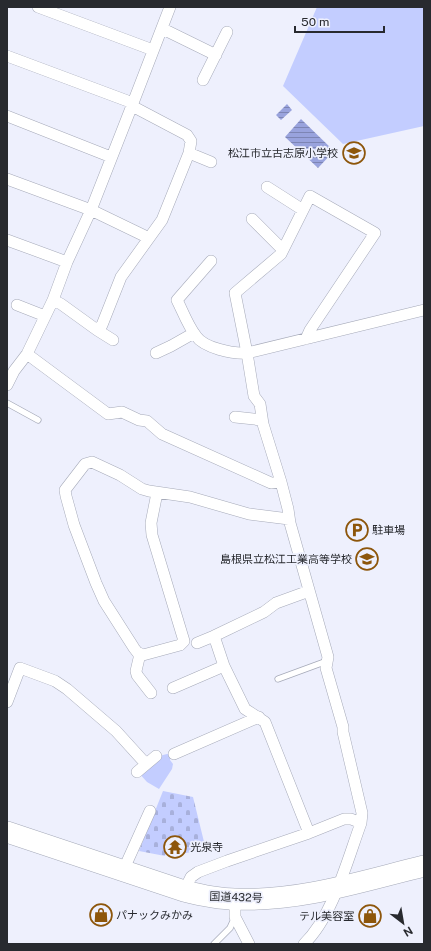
<svg xmlns="http://www.w3.org/2000/svg" width="431" height="951" viewBox="0 0 431 951" font-family="'Public Sans','Noto Sans JP',sans-serif">
	<defs>
		<pattern id="cemetery-stones" width="16" height="16" patternUnits="userSpaceOnUse"><rect width="16" height="16" fill="#c3cdff"/><path d="M2 7V4a2 2 0 0 1 4 0v3zM10 15v-3a2 2 0 0 1 4 0v3z" fill="#a8b0db"/></pattern>
		<pattern id="water-rules" width="6" height="5" patternUnits="userSpaceOnUse"><rect width="6" height="5" fill="#99a3dd"/><path d="M0 2.5h6" fill="none" stroke="#7d85b4"/></pattern>
	</defs>
	<rect width="100%" height="100%" fill="#eef0fd"/>
	<path fill="#c3cdff" d="M317,7H424V126L343,144L283,86Z
		M171,753L170,760L173,764L172,769L159,789L147,782L138,772L159,756Z"/>
	<path fill="url(#cemetery-stones)" d="M163,791L193,797L206,850L179,854L182,842L169,839L165,856L139,851Z"/>
	<path fill="url(#water-rules)" d="M287,104L292,110L281,120L276,115Z
		M301,119L334,151L318,168L285,137Z"/>
	<g fill="none" stroke-linecap="round" stroke-linejoin="round">
		<g stroke="#a6aab9" stroke-width="7">
			<path id="lane" d="M7,403L38,420
				M278,679L327,661
				M214,944L230,928L235,917"/>
		</g>
		<g stroke="#a6aab9" stroke-width="12">
			<path id="street" d="M38,7L153,50
				M163,29L216,55
				M7,56L133,103
				M203,80L227,32
				M7,116L111,157
				M189,153L211,162
				M7,179L91,210L149,238
				M267,187L303,210
				M252,219L283,250
				M7,240L67,262
				M211,261L177,300C183,312 188,326 196,336C204,348 233,354 247,353L424,310
				M53,300L61,304L97,330L102,325L121,277L162,220L189,153L191,141L187,135L132,106
				M17,305L45,316
				M97,330L113,340
				M156,353L171,346L194,333
				M27,354L108,414L122,412L139,420L147,421L162,434L271,483L281,482
				M7,385L14,371L27,354L53,300L67,262L91,210L133,103L170,7
				M235,417L262,420
				M157,493L151,523L152,535L184,641L180,645L143,655L137,652L134,648L104,601L96,583L74,525L66,496L65,490L85,464L92,462L120,475L142,489L149,491L190,497L249,514L289,519
				M309,591L276,603L264,612L214,636L224,666L245,709L265,722L309,833
				M197,643L214,636
				M140,654L136,671L137,675L151,693
				M173,688L224,666
				M7,702L20,668L55,681L67,689L116,731L146,764
				M174,754L259,717
				M137,772L156,756
				M123,871L150,811
				M184,891L191,877L198,872L227,861L309,833L344,819H351L361,823
				M235,899V917L249,944
				M304,944C333,916 347,861 361,823L362,813L343,732V727L326,668L328,657L290,523L288,509L281,482L263,424L260,404L254,396L247,353L235,293L281,254L310,196L375,233L310,330L306,339"/>
		</g>
		<g stroke="#a6aab9" stroke-width="22">
			<path id="highway" d="M7,832L184,891C200,895 217,899 235,899C299,902 362,881 424,866"/>
		</g>
		<use href="#lane" stroke="#fff" stroke-width="5.5"/>
		<use href="#street" stroke="#fff" stroke-width="11"/>
		<use href="#highway" stroke="#fff" stroke-width="21"/>
	</g>
	<defs>
		<g id="school-ring" transform="scale(1.15)"><circle r="9.5" fill="#eef0fd" stroke="#8d560b" stroke-width="1.5"/><path d="M0-5L7-2L0 1L-7-2ZM-4 1L0 2.5L4 1V4Q0 6-4 4Z" fill="#8d560b"/></g>
		<g id="parking-ring" transform="scale(1.15)"><circle r="9.5" fill="#eef0fd" stroke="#8d560b" stroke-width="1.5"/><path d="M-3.5-5.5H1a3.5 3.5 0 0 1 0 7H-1V5.5H-3.5ZM-1-3.4V-.6H.8a1.4 1.4 0 0 0 0-2.8Z" fill="#8d560b"/></g>
		<g id="temple-ring" transform="scale(1.15)"><circle r="9.5" fill="#eef0fd" stroke="#8d560b" stroke-width="1.5"/><path d="M0-6L5-2H3V0L6.5 2.5H4V6H1.5V3h-3V6H-4V2.5H-6.5L-3 0V-2H-5Z" fill="#8d560b"/></g>
		<g id="shop-ring" transform="scale(1.15)"><circle r="9.5" fill="#eef0fd" stroke="#8d560b" stroke-width="1.5"/><path d="M-5-2.5h2.3a2.7 3.5 0 0 1 5.4 0H5L5.5 6h-11ZM-1.5-2.5h3a1.5 2.3 0 0 0-3 0Z" fill="#8d560b"/></g>
	</defs>
	<g fill-rule="evenodd">
		<use href="#school-ring" x="354" y="153"/>
		<use href="#parking-ring" x="357" y="530"/>
		<use href="#school-ring" x="367" y="559"/>
		<use href="#temple-ring" x="175" y="847"/>
		<use href="#shop-ring" x="101" y="915"/>
		<use href="#shop-ring" x="370" y="916"/>
	</g>
	<g text-anchor="middle" stroke-width="3.5" stroke-linejoin="round" paint-order="stroke">
		<g font-size="11" fill="#282a2f" stroke="#eef0fd" text-anchor="end">
			<text x="338" y="157">松江市立古志原小学校</text>
			<text x="372" y="534" text-anchor="start">駐車場</text>
			<text x="352" y="563">島根県立松江工業高等学校</text>
			<text x="190" y="851" text-anchor="start">光泉寺</text>
			<text x="116" y="919" text-anchor="start">パナックみかみ</text>
			<text x="354" y="920">テル美容室</text>
		</g>
		<g font-size="11" fill="#282a2f" stroke="#eef0fd">
			<text transform="translate(236 897) rotate(2)" y="4">国道432号</text>
		</g>
	</g>
	<rect width="431" height="951" fill="none" stroke="#282a2f" stroke-width="16"/>
	<g transform="translate(403 923) rotate(149)" stroke="#eef0fd" stroke-width="3" paint-order="stroke">
	<path d="M0-3L7 15L0 10L-7 15Z" fill="#282a2f"/>
	<text y="-6" font-size="11" font-weight="bold" text-anchor="middle" fill="#282a2f">N</text>
	</g>
	<path d="M295 26v6h89v-6" fill="none" stroke="#282a2f" stroke-width="2"/>
	<text x="301" y="26" font-size="12" fill="#282a2f" stroke="#eef0fd" stroke-width="3" paint-order="stroke">50 m</text>
</svg>
